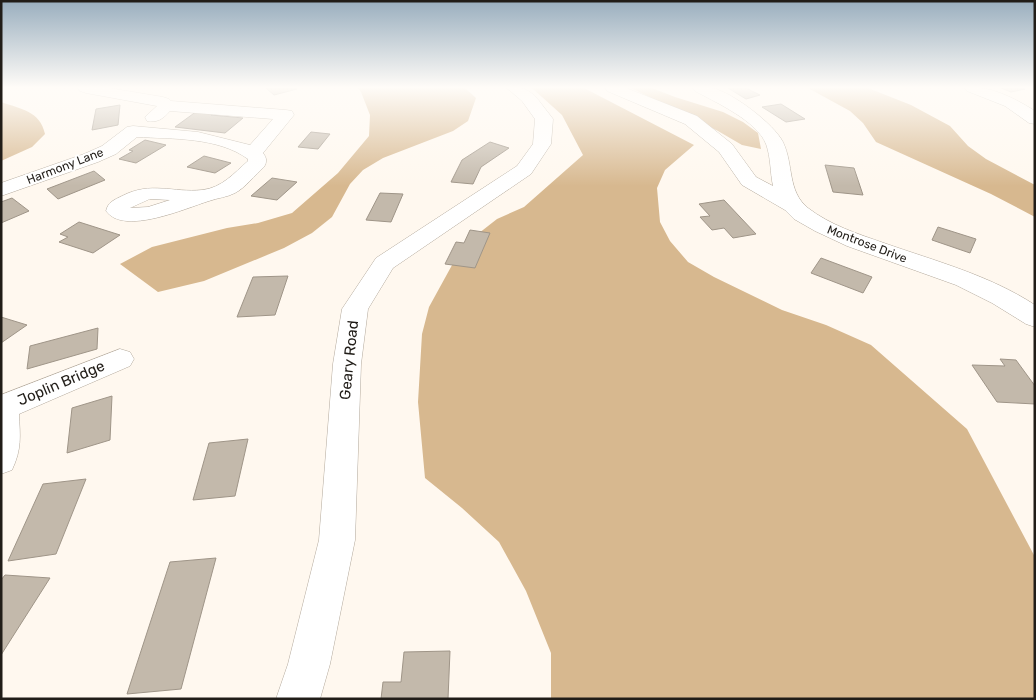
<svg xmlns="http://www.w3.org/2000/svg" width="1036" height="700" viewBox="0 0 1036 700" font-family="Rubik,sans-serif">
	<rect width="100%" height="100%" fill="#fff8ef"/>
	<path fill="#d7b88f" d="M358,88H465L476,98L468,121L453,131L383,158L363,170L350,184L332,217L312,233L284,248L204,281L158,292L120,264L152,247L227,228L258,223L292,213L338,173L369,136L370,115L361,92Z
		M532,88H584L694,145L665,170L657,188L660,222L670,241L688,262L714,277L782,310L826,325L871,345L967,429L1035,557V699H551V653L526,591L499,542L462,508L425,478L418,402L422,334L429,307L457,256L474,237L497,219L524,207L583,155L562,115Z
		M631,88H652L675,97L723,112L743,122L758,133L761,149L742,145L718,131Z
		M808,88H868L911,105L950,126L968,146L986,159L1035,185V217L991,194L876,142L863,123L850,111Z
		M1,102C21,109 40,111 45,134L32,147L1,161Z"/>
	<path fill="#c3b9ab" stroke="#9f9588" d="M266,88H295L297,89L274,95Z
		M728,88H746L760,95L746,99Z
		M1001,88H1021L1025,89L1011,92Z
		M781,104L805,119L786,122L762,107Z
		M120,105L118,125L92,130L96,109Z
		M197,111L214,113L211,115L243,118L225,133L175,127Z
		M311,132L330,134L318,149L298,147Z
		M145,140L166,145L136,163L119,159L133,151L129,150Z
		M490,142L509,148L481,167L473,184L451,182L462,160Z
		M204,156L231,163L215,173L187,167Z
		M825,165L854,168L863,195L833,192Z
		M94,171L105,180L58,199L47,189Z
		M272,178L297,182L277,200L251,196Z
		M380,193L403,194L391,222L366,220Z
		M12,198L29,211L1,223V202Z
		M724,200L756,234L733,238L724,228L712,230L700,217L710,216L699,204Z
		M79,222L120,235L93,253L59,242L68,237L60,234Z
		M938,227L976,239L970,253L932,240Z
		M470,230L490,233L475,268L445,264L456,242L464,243Z
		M821,258L872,277L863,293L811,273Z
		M288,276L275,315L237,317L253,277Z
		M1,317L27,325L1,343Z
		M98,328L97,349L27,369L30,346Z
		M1000,359L1016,360L1035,386V404L997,402L972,365L1005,366Z
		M112,396L110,440L67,453L72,408Z
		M248,439L235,496L193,500L209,443Z
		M86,479L56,554L8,561L43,484Z
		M216,558L181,689L127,694L170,562Z
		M5,575L50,578L1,655V580Z
		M450,651L448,699H381L383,682H401L404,652Z"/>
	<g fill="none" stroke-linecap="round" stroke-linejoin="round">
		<g stroke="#b3a99c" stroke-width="1">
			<path id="minor" d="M78,88H109L163,97L169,99L171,101L286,110L292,111L294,115L263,153C267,158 267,162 264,167C255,175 245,188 235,193C228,197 217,198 209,201C186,208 124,236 106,211C108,202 114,200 122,196C151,181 173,193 202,190C222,188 234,173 248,161V159C218,137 172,139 137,137L116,154L98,162L1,196V183L84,154L102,146L127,127L133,126L198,132L250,145L273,119L170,111C163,119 157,123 147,121L145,117L157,106L86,93L80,91ZM150,199L170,200L148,207L130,208Z
				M507,88C532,85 536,98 550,115L553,119L551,144L531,174L393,268L368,309L361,364L355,540L330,664L320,699H276L288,664L319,540L333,364L342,309L376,258L517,166L533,144L535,119L522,101Z
				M606,88H626L697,116L732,144L756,177L773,186C770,172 771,158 766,144C757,121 717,103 695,91L693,88C698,87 707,86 712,88C732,92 774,124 783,142C794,165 787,191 808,208C830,225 858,234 884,243C935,261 989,275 1035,305V327L1026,324L992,303L956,285L847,246L815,231L794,219L785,210L742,185L719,152L685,124L607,91Z
				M965,88C990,85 1014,98 1035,111V124L1029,123L1005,106L967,91Z
				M120,349L130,352L134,359L130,366L19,414C20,436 22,449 12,470L1,474V395Z"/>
		</g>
		<use href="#minor" fill="#fff" fill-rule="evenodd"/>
	</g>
	<linearGradient id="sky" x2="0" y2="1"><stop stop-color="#99aebe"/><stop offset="0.47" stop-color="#fffcf8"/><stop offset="1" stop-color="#fffcf8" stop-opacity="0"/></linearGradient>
	<rect width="1036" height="186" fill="url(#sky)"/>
	<g text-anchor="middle" stroke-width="4" stroke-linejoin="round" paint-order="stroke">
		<g font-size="12" fill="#211d18" stroke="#fff">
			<text transform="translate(65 166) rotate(-21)" y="4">Harmony Lane</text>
			<text transform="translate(867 244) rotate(21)" y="4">Montrose Drive</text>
		</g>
		<g font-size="15" fill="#211d18" stroke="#fff">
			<text transform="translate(349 360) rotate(-84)" y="5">Geary Road</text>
			<text transform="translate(61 383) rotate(-23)" y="5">Joplin Bridge</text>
		</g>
	</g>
	<rect width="1036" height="700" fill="none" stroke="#211d18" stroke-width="5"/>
</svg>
